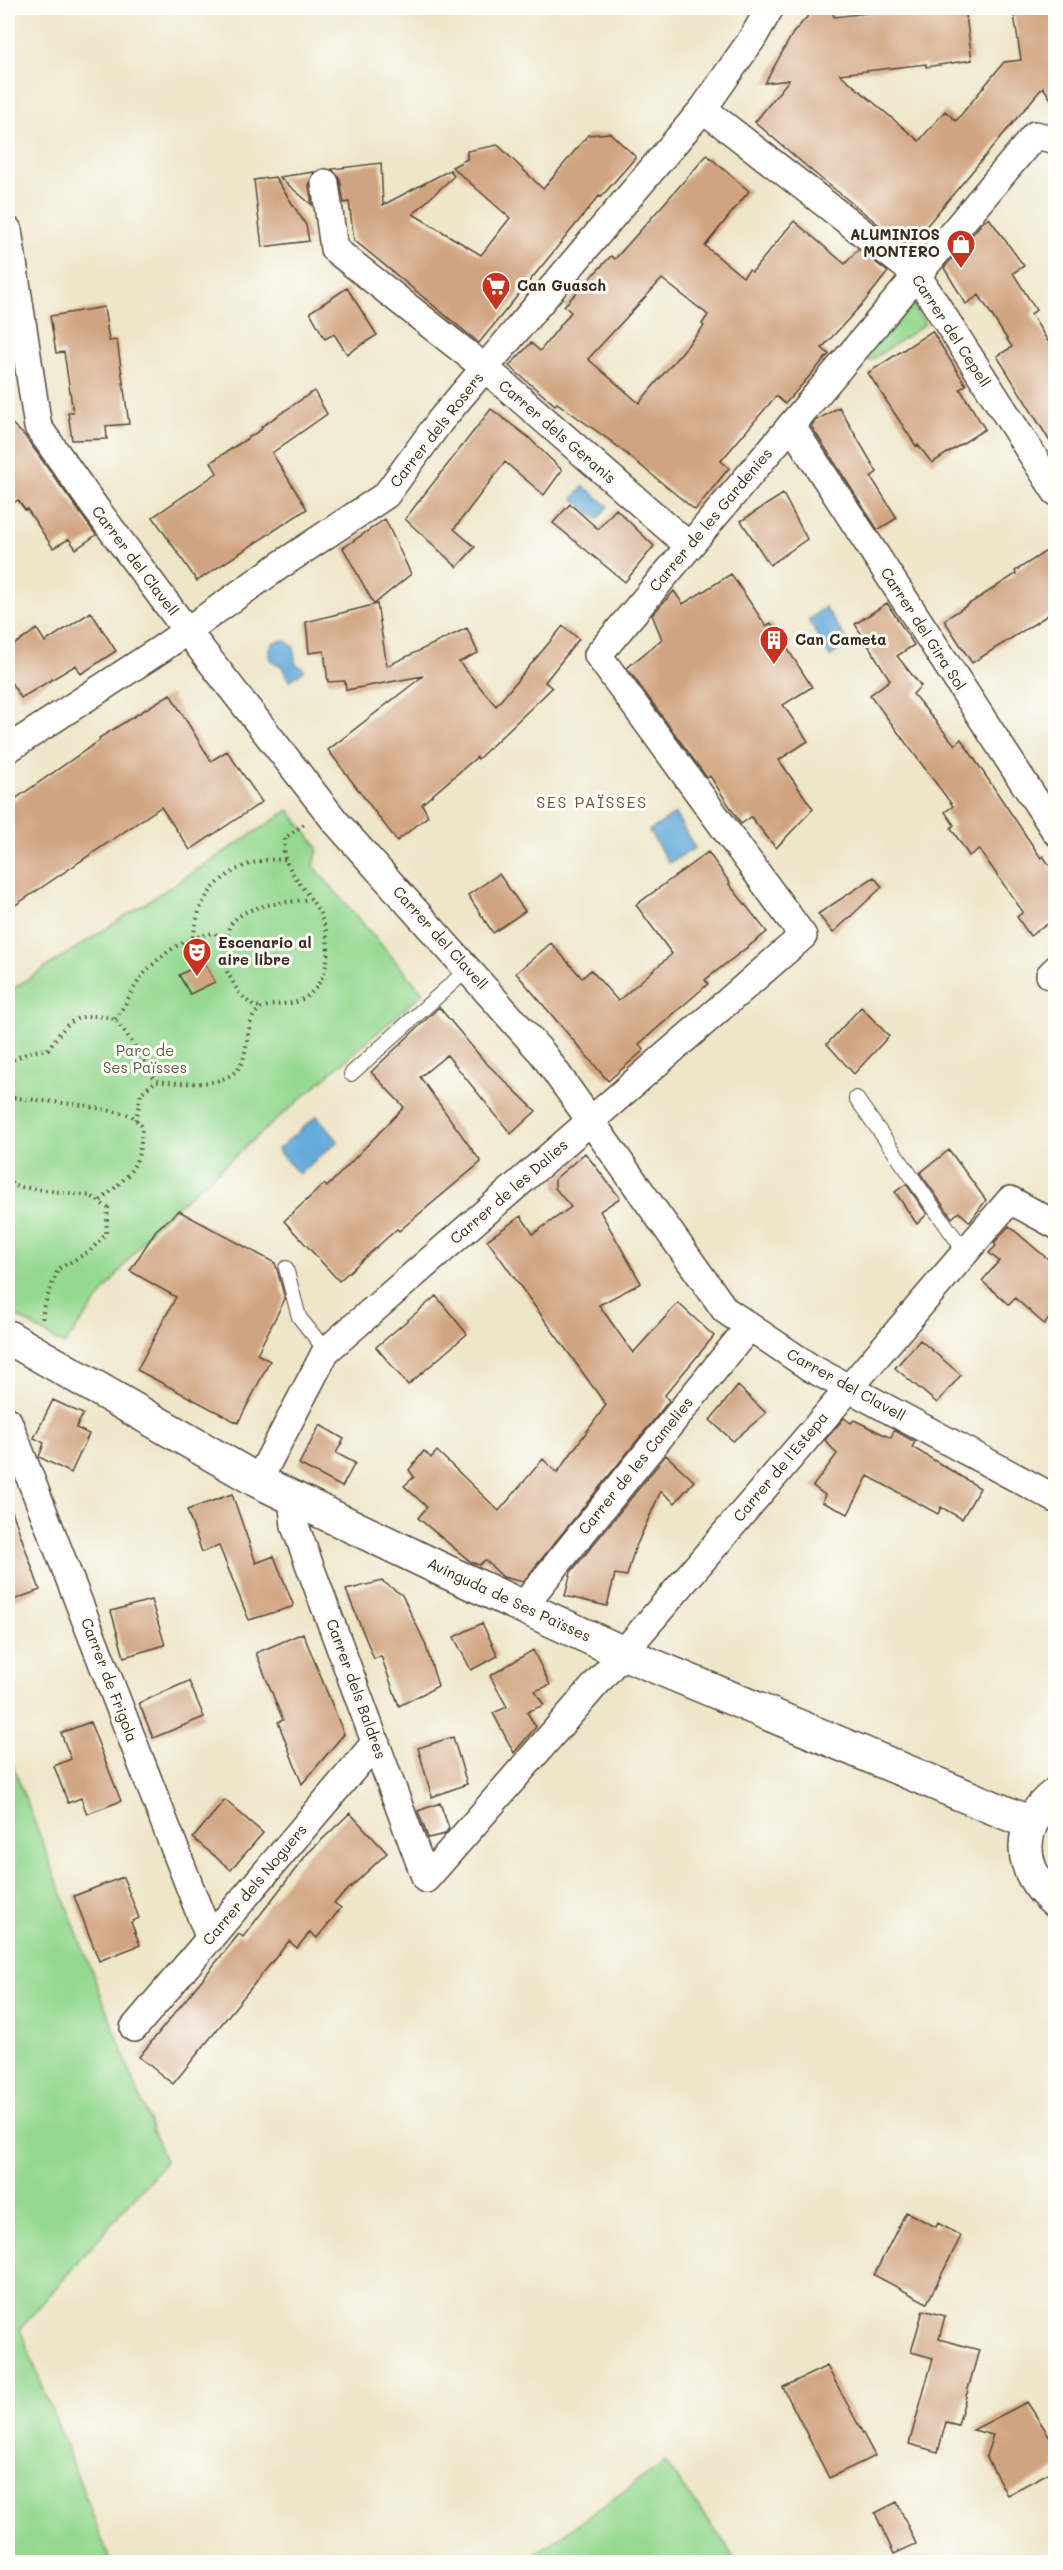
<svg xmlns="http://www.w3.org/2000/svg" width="1063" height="2570" viewBox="0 0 1063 2570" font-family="Mali,sans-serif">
	<rect width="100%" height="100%" fill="#fdfcf7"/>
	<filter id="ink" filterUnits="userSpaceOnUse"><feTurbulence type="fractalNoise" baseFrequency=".0167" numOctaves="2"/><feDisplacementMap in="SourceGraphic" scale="12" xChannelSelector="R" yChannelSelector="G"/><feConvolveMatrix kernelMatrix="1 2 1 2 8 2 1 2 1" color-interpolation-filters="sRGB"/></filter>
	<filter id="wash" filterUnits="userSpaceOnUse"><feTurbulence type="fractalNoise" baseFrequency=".008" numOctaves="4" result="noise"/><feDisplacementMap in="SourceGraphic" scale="24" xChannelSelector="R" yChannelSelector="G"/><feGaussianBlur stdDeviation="1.35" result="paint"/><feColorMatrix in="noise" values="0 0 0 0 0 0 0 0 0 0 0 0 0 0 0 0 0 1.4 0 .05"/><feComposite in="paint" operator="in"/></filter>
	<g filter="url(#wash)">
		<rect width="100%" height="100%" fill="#eee6c9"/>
		<path fill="#95d991" stroke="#688258" stroke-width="1.5" d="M908,298L925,324L870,361L857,354Z
			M289,810L318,848L314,867L423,993L154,1226L64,1345L8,1311V992Z
			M8,1753L165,2162L20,2329L111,2562H8Z
			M665,2462L738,2562H524Z"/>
		<path fill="#63abda" stroke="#4f6a7c" stroke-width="1.5" d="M584,486L608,506L598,519L573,499Z
			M825,607L848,642L830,657L808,620Z
			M284,640L294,647L295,663L305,670L289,681L281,665L276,664L270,659L269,650L273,643Z
			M675,814L695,848L669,863L649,831Z
			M317,1116L338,1141L299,1174L277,1150Z"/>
		<g id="blocks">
			<path fill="#d1a481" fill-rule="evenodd" d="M832,8L834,17L901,9L900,8H965L972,60L926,67V64L840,74L919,141L945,111L956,121L1004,62L1021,60L1013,8H1056V107L1043,87L908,248L813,172L755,122L789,80L765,83L793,33L814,9Z
				M610,133L636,157L601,197L599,196L479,343L354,240L349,202L344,203L340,180L332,169L381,163L383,205L450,170L454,176L413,214L481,255L510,218L452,167L467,159V151L498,145L543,189L588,135Z
				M707,155L749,191L705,246L743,277L749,270L752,272L794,221L845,264L858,249L888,272L865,301L822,348L829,354L785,404L776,396L721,461L729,468L695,510L612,442L557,403L555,405L509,366L531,343L540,351L571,312L564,306L611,256L615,259ZM662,279L708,315L702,324L704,326L639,403L588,359Z
				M314,172L309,185L312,205L279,177Z
				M275,177L306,225L309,241L262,247L254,180Z
				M989,218L1024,266L1013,273L1036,310L1031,314L1056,354V451L997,356L1012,347L979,295L966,304L944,268L982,223Z
				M347,288L377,335L347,354L334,334L325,339L310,312Z
				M104,307L109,341L117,340L129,424L106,426L107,439L72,440L68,412H73L64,352L56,353L50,316Z
				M932,331L966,385L960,389L985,429L932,463L918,445L916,446L868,373Z
				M314,391L327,414L272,453L307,509L197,581L153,517L217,473L211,462L262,429L261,427Z
				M839,407L877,472L871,477L897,518L878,530L811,426L815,421Z
				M491,409L528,437L562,470L544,495L505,462L454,529L475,547L457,567L405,519Z
				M8,420L24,435L96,535L76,549L69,539L53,548L27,509L25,510L18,500L8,507Z
				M783,494L807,539L770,565L741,521Z
				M570,504L598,529L616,509L654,546L625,582L553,523Z
				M385,519L411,574L374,604L343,548Z
				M1048,550L1056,562V610L972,663L944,620L1016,574L1015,571Z
				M731,574L766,626L771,623L812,687L783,705L808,741L779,760L813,809L776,848L751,817L741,824L710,776L707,778L627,668L662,639L652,615L674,591L683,604Z
				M887,603L914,645L897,656L921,686L913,694L955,745L961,739L1041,858L1043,856L1056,875V918L1030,936L1017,917L1023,912L979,849L969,856L951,828L954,825L945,812L953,806L870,695L890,680L855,624Z
				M377,604L387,666L467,628L478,653L459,662L496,706L563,626L579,639L545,682L552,688L478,759L477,757L422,804L428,816L397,841L328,750L423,676L346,690L345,681L328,682L324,651L309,653L306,622Z
				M91,612L116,651L81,674L76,665L21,698L8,678V649L37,629L45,642Z
				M170,694L211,761L227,751L262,802L190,850L161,807L8,910V804L100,740L99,738Z
				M708,852L730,883L729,884L767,932L705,980L708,984L639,1044L644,1050L608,1081L516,973L551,943L582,978L591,970L618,1001L672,954L636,905Z
				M499,874L525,911L493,933L468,895Z
				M874,877L882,887L833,933L818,914Z
				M204,962L215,982L190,994L179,975Z
				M439,1007L485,1062L536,1111L511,1134L447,1055L420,1077L481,1162L399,1231L397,1229L339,1281L284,1221L324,1184L327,1187L404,1107L371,1072Z
				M861,1007L889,1036L854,1074L827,1044Z
				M949,1150L986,1200L970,1222L959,1212L952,1218L920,1173Z
				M585,1153L620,1198L600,1211L641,1283L599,1305L633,1353L678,1303L714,1336L665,1395L669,1401L523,1582L503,1577L485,1560L479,1565L471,1562L418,1518L427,1507L404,1486L414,1477L409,1470L424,1451L431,1458L437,1451L499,1511L543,1459L557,1473L606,1405L487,1240L521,1216L533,1234L571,1207L555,1188V1179Z
				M906,1184L927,1214L917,1224L895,1192Z
				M179,1211L275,1263L277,1269L285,1299L257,1354L270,1361L238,1423L137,1370L176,1297L130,1271L156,1230Z
				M1009,1226L1056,1266V1312L1044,1324L1015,1298L1009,1305L982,1281L999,1261L989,1253L996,1246L994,1243Z
				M436,1296L467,1334L408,1385L376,1347Z
				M920,1340L961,1375L937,1403L895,1368Z
				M738,1386L766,1413L733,1441L710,1420Z
				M53,1400L83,1414L76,1428L89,1434L71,1473L39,1457L44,1443L34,1438Z
				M844,1418L851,1423L854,1420L891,1438L894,1430L915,1442L912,1447L980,1488L962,1519L941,1507L938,1514L868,1476L848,1514L822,1502L825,1495L813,1486L837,1454L825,1440Z
				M320,1425L344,1439L336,1453L355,1463L342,1487L299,1464Z
				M666,1455L694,1481L675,1503L661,1491L634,1551L627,1576L615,1574L607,1606L565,1596L571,1572Z
				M232,1494L256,1563L274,1556L293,1604L292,1607L249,1620L219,1546L202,1552L187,1510Z
				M8,1508H11L40,1590L8,1602Z
				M382,1581L402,1595L425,1643L438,1686L399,1706L381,1656L374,1659L346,1590Z
				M151,1600L165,1645L124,1657L111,1611Z
				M482,1623L498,1656L471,1670L454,1637Z
				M303,1633L344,1734L302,1784L278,1722L283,1720L256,1653Z
				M533,1650L550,1685L535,1691L544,1705L527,1712L536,1727L514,1753L493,1713L507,1707L490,1676Z
				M189,1681L204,1717L153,1738L139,1703Z
				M90,1722L121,1801L87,1814L81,1798L68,1803L54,1766L71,1759L61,1733Z
				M453,1737L467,1784L432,1797L418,1748Z
				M225,1800L263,1833L231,1870L193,1838Z
				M440,1803L449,1828L445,1834L428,1838L418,1811Z
				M350,1813L387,1853L334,1903L341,1908L317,1938L310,1932L297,1948L289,1941L173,2084L139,2057L239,1934L243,1937L308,1853Z
				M123,1877L139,1918L131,1922L140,1945L99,1961L74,1896Z
				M906,2212L936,2227L938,2223L961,2236L927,2303L874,2275Z
				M923,2310L945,2316L939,2339L979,2350L958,2425L946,2422L938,2452L909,2444L933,2358L911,2352Z
				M827,2366L875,2456L829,2478L783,2387Z
				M1027,2402L1056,2446V2469L1007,2495L986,2456L993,2435L973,2430Z
				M897,2502L916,2544L894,2554L875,2513Z"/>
		</g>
	</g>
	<g filter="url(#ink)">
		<use href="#blocks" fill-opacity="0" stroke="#564638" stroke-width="1.5"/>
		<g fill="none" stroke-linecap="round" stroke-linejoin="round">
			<g stroke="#564638" stroke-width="16">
				<path id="service" d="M351,1074L468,969
					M856,1098L965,1252
					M286,1268L299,1317L326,1351"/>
			</g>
			<g stroke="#564638" stroke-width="30">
				<path id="minor" d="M703,109L917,275L1056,492
					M325,183L334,249L485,368L689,546
					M8,230L38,427L94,506L187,631L335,821L543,1054L725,1310L811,1368L1056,1499
					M791,425L1056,832
					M8,749L161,649L279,566L386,495L440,421L703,109L752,39L770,8
					M1050,975L1056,969
					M8,1421L210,1939
					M258,1481L326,1351L803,936L598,655L1035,135L1056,140
					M292,1498L295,1526L426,1879L623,1653L1010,1200L1056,1225
					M523,1606L749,1327
					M134,2028L376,1742"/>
			</g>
			<g stroke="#564638" stroke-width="36">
				<path id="secondary" d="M8,1337L258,1481L445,1571L623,1653L1030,1823
					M1056,1794C1015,1825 1017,1871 1056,1902"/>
			</g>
			<path stroke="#564638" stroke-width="4" stroke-dasharray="1.5 4.5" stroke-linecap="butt" d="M193,937C196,926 197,914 202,904C217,875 252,856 285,860
				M227,947C227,941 227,933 229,928C240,903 288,903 310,899
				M115,1019C126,1005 134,986 143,975C162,953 187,936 215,933L226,947V970L239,993L253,1006L262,1007
				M8,1062L30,1052L48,1049C69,1019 77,1011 115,1019L130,1039L156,1081
				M8,1097L82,1105L131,1115L142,1126C141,1169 129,1175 99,1202
				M136,1120L141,1093L156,1081C179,1083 228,1090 241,1064C248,1050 246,1029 254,1015C262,1002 282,1006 296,1002C327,991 333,951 324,924C316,900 296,883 286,861C283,855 285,845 285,838L304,824
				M8,1178L13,1186L91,1196L108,1208L106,1234L90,1251L58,1269L44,1306L42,1321"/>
			<use href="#service" stroke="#fff" stroke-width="14"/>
			<use href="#minor" stroke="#fff" stroke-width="27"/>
			<use href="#secondary" stroke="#fff" stroke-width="33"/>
		</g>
	</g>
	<defs>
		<g id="shop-pin" transform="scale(1.5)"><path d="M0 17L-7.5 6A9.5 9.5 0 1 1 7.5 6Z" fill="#c8321e" stroke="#fdfcf7"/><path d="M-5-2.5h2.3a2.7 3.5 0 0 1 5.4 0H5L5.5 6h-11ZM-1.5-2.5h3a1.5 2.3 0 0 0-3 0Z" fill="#fff"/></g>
		<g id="supermarket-pin" transform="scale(1.5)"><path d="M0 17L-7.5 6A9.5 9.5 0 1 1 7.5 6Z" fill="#c8321e" stroke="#fdfcf7"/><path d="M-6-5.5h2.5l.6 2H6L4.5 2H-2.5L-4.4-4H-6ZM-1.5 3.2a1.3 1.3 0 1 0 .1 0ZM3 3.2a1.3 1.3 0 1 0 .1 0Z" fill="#fff"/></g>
		<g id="building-pin" transform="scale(1.5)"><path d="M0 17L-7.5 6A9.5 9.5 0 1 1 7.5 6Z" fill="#c8321e" stroke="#fdfcf7"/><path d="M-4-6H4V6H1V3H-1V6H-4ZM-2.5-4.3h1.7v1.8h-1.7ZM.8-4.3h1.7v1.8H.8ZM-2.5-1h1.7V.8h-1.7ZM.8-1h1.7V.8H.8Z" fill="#fff"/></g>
		<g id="theatre-pin" transform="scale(1.5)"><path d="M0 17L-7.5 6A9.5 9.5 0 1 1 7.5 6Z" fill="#c8321e" stroke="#fdfcf7"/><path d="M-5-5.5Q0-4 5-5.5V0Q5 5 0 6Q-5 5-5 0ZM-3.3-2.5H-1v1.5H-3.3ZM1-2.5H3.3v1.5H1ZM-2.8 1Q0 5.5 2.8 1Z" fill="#fff"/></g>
	</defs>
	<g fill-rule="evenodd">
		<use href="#shop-pin" x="961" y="244"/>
		<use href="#supermarket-pin" x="496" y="286"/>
		<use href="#building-pin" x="774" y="640"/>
		<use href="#theatre-pin" x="197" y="952"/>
	</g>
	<g text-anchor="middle" stroke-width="6" stroke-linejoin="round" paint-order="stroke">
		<g font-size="15" font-weight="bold" fill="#3b2a1e" stroke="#fdfcf7" text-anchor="start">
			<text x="940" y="240" text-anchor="end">ALUMINIOS<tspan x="940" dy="17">MONTERO</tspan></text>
			<text x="517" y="291">Can Guasch</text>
			<text x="795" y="645">Can Cameta</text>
			<text x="218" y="948">Escenario al<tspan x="218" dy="17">aire libre</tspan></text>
		</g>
		<g font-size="15" fill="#3b2a1e" stroke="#fdfcf7">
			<text transform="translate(951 331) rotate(57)" y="5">Carrer del Cepell</text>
			<text transform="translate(437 430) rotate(-52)" y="5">Carrer dels Rosers</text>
			<text transform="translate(557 432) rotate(41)" y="5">Carrer dels Geranis</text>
			<text transform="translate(711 520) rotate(-50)" y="5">Carrer de les Gardenies</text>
			<text transform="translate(135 561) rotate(53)" y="5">Carrer del Clavell</text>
			<text transform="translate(923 629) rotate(57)" y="5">Carrer del Gira Sol</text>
			<text transform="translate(440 938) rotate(48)" y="5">Carrer del Clavell</text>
			<text transform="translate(509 1192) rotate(-41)" y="5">Carrer de les Dalies</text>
			<text transform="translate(846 1385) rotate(29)" y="5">Carrer del Clavell</text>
			<text transform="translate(636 1466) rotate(-51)" y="5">Carrer de les Camelies</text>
			<text transform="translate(781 1467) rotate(-50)" y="5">Carrer de l'Estepa</text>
			<text transform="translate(509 1600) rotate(25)" y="5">Avinguda de Ses Païsses</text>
			<text transform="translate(109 1680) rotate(69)" y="5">Carrer de Frigola</text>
			<text transform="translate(356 1689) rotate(70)" y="5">Carrer dels Baldres</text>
			<text transform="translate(255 1885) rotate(-50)" y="5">Carrer dels Noguers</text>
		</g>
		<g font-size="15" fill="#565f40" stroke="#fdfcf7">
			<text x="145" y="1056">Parc de<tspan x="145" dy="17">Ses Païsses</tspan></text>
		</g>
		<g font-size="16" letter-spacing="1.5" fill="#705541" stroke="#fdfcf7">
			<text x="592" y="808">SES PAÏSSES</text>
		</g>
	</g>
	<rect width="1063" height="2570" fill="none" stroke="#fdfcf7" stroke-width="30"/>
</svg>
